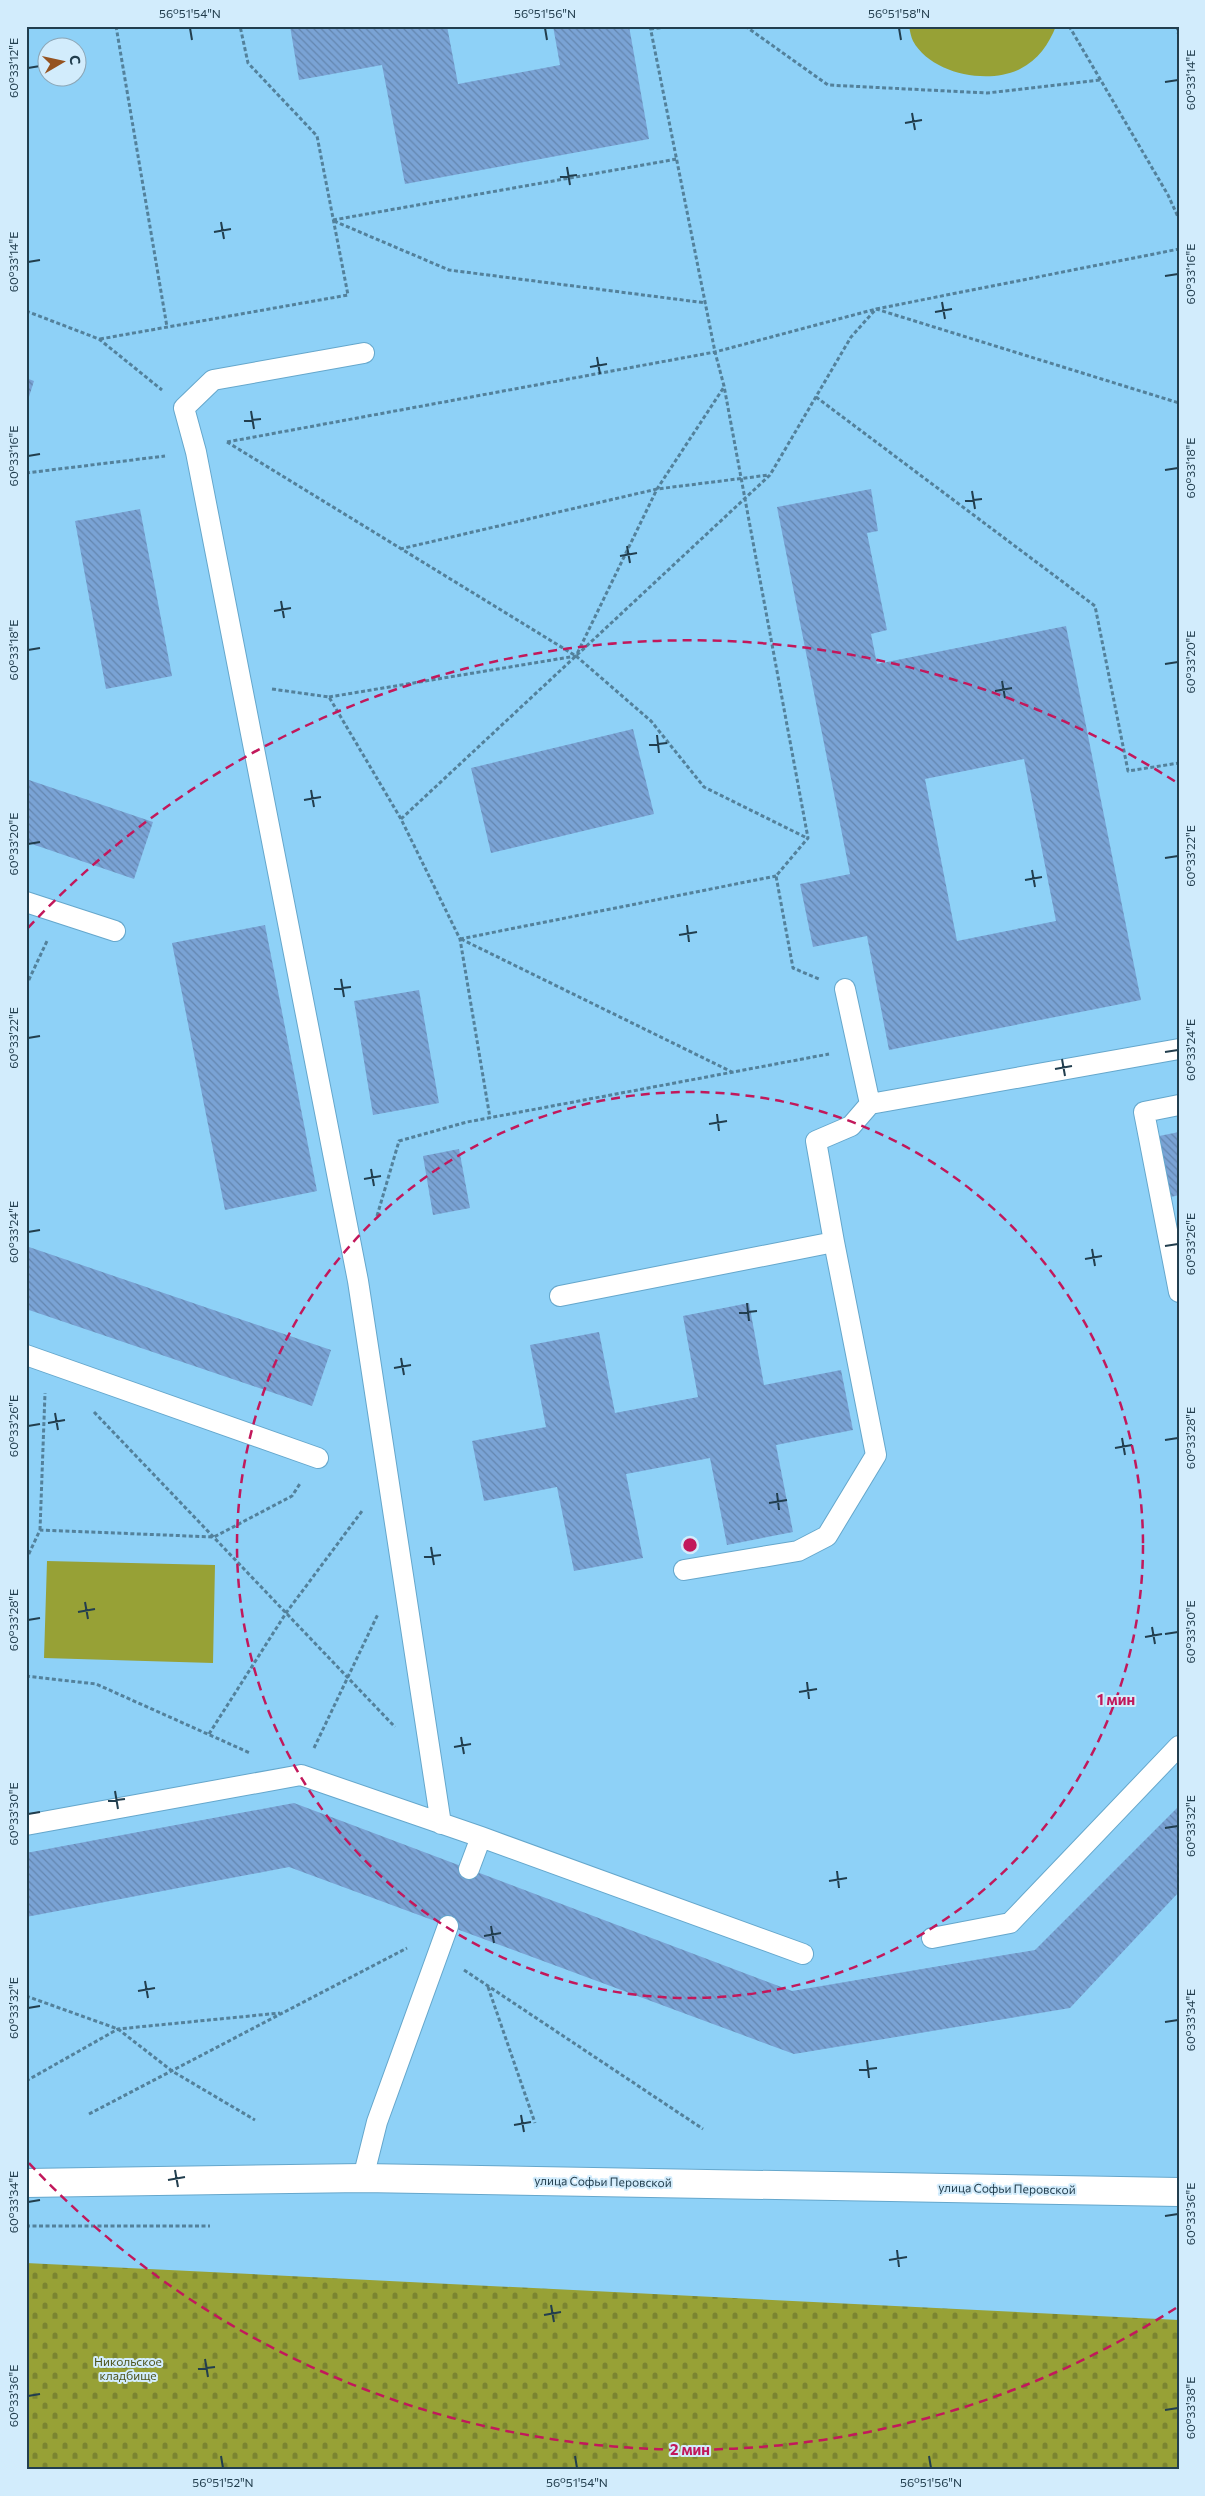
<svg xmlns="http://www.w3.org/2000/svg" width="1205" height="2496" viewBox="0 0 1205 2496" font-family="Commissioner,sans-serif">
	<defs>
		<pattern id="cemetery-stones" width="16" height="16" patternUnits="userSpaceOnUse" patternTransform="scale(1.25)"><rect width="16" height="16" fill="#97a136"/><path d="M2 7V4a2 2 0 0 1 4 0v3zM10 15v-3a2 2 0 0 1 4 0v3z" fill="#7b8530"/></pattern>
		<pattern id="building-back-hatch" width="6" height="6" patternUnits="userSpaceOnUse" patternTransform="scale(1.25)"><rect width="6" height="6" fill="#7aa3d5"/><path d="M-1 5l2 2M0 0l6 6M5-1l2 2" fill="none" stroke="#6486af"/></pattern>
	</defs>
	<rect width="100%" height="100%" fill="#8ed1f7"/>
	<path fill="url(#cemetery-stones)" d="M26,2263L1179,2320V2470H26Z"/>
	<path fill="#97a136" d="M909,26H1056C1049,44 1038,60 1020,69C988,85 931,74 913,41C911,37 910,31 909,26Z
		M47,1561L215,1565L213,1663L44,1658Z"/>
	<path fill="url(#building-back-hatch)" fill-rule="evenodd" d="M290,26H447L458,84L560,65L553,26H629L649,139L405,184L382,65L299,80Z
		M26,378L34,381L27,403L26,402Z
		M871,489L878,531L867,533L887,630L871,634L877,664L1066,626L1141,1000L889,1050L867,936L813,947L800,884L850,874L777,507ZM1024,759L1056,921L957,941L925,779Z
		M140,509L172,676L106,689L75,521Z
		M633,729L654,814L491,853L471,768Z
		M26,779L153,822L134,879L26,842Z
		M265,925L317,1191L225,1210L172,943Z
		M419,990L439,1103L373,1115L354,1001Z
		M1179,1132V1195L1171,1197L1159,1136Z
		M459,1149L470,1208L433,1215L423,1156Z
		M26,1246L331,1350L312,1406L26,1309Z
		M749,1303L764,1385L841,1370L853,1430L776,1445L793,1532L727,1545L710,1458L626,1474L643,1558L574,1571L557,1487L484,1501L472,1441L546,1427L530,1345L599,1332L615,1413L698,1397L683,1316Z
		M294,1803L792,1991L1035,1950L1179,1806V1892L1070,2008L794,2054L289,1867L26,1917V1853Z"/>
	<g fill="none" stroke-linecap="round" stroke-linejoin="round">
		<g stroke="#65a7cc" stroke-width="22">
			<path id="lane" d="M364,353L213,380L184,408L196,452L358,1281L441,1824
				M26,902L115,931
				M845,989L870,1104
				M1179,1105L1144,1112L1179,1292
				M834,1242L816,1141L851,1126L870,1104L1179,1049
				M560,1296L834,1242L876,1455L827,1536L798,1551L684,1570
				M26,1355L318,1458
				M26,1825L301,1775L481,1837L803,1954
				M469,1869L481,1837
				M932,1938L1010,1923L1179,1746
				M363,2178L377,2122L448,1926"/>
		</g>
		<g stroke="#65a7cc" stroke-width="30">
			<path id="secondary" d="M26,2183L363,2178L1179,2192"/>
		</g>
		<path stroke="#53819b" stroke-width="3" stroke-dasharray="4 2.5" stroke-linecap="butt" d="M116,26L167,327
			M650,26L715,352L724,386L808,838L776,876L793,968L819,979
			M745,26L828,85L987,93L1100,80
			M1069,26L1168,195L1179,219
			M1177,26L1179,37
			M650,29L677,26
			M333,220L677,159
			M334,221L449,270L706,303
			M26,311L99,339L162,390
			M100,339L348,295L317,136L248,63L240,26
			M816,397L1095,606L1128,771L1179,763
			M227,442L715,352L876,309L1179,249
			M227,442L576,656L651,721L704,787L807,838
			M26,473L165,456
			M400,549L657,489L769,475
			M272,689L329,697L401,819L460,939L490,1118
			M329,697L576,656L657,489L724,387
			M401,819L770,475L851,337L876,309L1179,403
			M460,939L776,876
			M461,939L732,1072
			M26,986L47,941
			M377,1216L399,1141L467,1122L829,1054
			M94,1412L395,1727
			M40,1530L45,1393
			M26,1560L40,1530L214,1537L292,1496L301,1482
			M26,1676L96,1684L250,1753
			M209,1734L286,1613L362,1511
			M314,1748L378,1614
			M464,1970L703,2129
			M488,1987L535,2123
			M26,1996L118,2029L172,2071L255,2120
			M26,2081L118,2029L280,2013
			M89,2114L407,1948
			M26,2226H210"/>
		<use href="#lane" stroke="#fff" stroke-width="20"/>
		<use href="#secondary" stroke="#fff" stroke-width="28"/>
	</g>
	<path fill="none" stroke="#223e4e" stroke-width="2" d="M190,28L192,40M545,28L547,40M899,28L901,40M28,68L40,66M1165,82L1178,80M912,113L915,130M905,123L922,120M567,167L570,185M560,177L577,175M221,222L224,239M214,232L231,229M28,262L40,260M1165,276L1178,274M942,302L945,319M935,312L952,309M597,357L600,374M590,367L607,364M251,411L254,429M244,421L261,419M28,456L40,454M1165,470L1178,468M972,491L975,509M965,501L982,499M627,546L630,563M620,556L637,553M281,601L284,618M274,611L291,608M28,650L40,648M1165,664L1178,662M1002,681L1005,698M995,691L1012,688M657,735L659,753M649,745L667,743M311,790L314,807M304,800L321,797M28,844L40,842M1165,858L1178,856M1032,870L1035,887M1025,880L1042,877M687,925L689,942M679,935L697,932M341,979L344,997M334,989L351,987M28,1038L40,1036M1165,1052L1178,1050M1062,1059L1065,1076M1055,1069L1072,1066M717,1114L719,1131M709,1124L727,1121M371,1169L374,1186M364,1179L381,1176M28,1232L40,1230M1165,1246L1178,1244M1092,1249L1095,1266M1085,1259L1102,1256M747,1303L749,1321M739,1313L757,1311M401,1358L404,1375M394,1368L411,1365M55,1413L58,1430M48,1423L65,1420M28,1426L40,1424M1122,1438L1125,1455M1165,1440L1178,1438M1115,1448L1132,1445M777,1493L779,1510M769,1503L787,1500M431,1547L434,1565M424,1557L441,1555M85,1602L88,1619M78,1612L95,1609M28,1620L40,1618M1152,1627L1155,1644M1165,1634L1178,1632M1145,1637L1162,1634M807,1682L809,1699M799,1692L817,1689M461,1737L464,1754M454,1747L471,1744M115,1791L118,1809M108,1801L125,1799M28,1814L40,1812M1165,1828L1178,1826M837,1871L839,1888M829,1881L847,1878M491,1926L494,1943M484,1936L501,1933M145,1981L148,1998M138,1991L155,1988M28,2008L40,2006M1165,2022L1178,2020M867,2060L869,2078M859,2070L877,2068M521,2115L524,2132M514,2125L531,2122M175,2170L178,2187M168,2180L185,2177M28,2202L40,2200M1165,2216L1178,2214M897,2250L899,2267M889,2260L907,2257M551,2305L554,2322M544,2315L561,2312M205,2359L208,2377M198,2369L215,2367M28,2396L40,2394M1165,2410L1178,2408M221,2456L223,2468M575,2456L577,2468M929,2456L931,2468"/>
	<g fill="none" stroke="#c2185b" stroke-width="2.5" stroke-dasharray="9 6">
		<circle cx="690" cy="1545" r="453"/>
		<path d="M1176 2308A905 905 0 0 1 28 2162M28 928A905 905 0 0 1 1176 782"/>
	</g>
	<g text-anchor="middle" stroke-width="4" stroke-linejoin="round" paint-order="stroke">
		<g font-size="12" fill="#223e4e" stroke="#d2ecfc">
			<text transform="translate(603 2182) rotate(1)" y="4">улица Софьи Перовской</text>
			<text transform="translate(1007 2189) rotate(1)" y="4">улица Софьи Перовской</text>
		</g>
		<g font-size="12" fill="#4e541c" stroke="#d2ecfc">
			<text x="128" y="2366">Никольское<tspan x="128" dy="14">кладбище</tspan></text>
		</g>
	</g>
	<circle cx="690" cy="1545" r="8" fill="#c2185b" stroke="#d2ecfc" stroke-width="2.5"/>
	<g font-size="15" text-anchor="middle" font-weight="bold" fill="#c2185b" stroke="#d2ecfc" stroke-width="4" stroke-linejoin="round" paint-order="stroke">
		<text x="1116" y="1705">1 мин</text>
		<text x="690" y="2455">2 мин</text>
	</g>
	<rect width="1205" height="2496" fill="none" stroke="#d2ecfc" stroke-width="55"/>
	<g transform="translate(62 62) rotate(81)"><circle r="24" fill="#d2ecfc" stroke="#8ca6b6"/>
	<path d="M0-4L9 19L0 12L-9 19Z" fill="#955321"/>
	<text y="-8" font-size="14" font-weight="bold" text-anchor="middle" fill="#223e4e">С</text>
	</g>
	<rect x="28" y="28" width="1150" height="2440" fill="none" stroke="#223e4e" stroke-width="2"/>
	<g font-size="12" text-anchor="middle" fill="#223e4e">
		<text x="190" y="18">56°51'54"N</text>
		<text x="545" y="18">56°51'56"N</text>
		<text x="899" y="18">56°51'58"N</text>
		<text transform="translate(14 68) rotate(-90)" y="4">60°33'12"E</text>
		<text transform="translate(1191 80) rotate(-90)" y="4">60°33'14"E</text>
		<text transform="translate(14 262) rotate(-90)" y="4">60°33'14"E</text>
		<text transform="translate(1191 274) rotate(-90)" y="4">60°33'16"E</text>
		<text transform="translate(14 456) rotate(-90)" y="4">60°33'16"E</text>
		<text transform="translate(1191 468) rotate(-90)" y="4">60°33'18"E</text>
		<text transform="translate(14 650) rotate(-90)" y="4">60°33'18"E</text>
		<text transform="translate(1191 662) rotate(-90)" y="4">60°33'20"E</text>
		<text transform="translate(14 844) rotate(-90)" y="4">60°33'20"E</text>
		<text transform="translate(1191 856) rotate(-90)" y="4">60°33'22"E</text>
		<text transform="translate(14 1038) rotate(-90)" y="4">60°33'22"E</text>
		<text transform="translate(1191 1050) rotate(-90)" y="4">60°33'24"E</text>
		<text transform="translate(14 1232) rotate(-90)" y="4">60°33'24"E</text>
		<text transform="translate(1191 1244) rotate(-90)" y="4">60°33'26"E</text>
		<text transform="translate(14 1426) rotate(-90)" y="4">60°33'26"E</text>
		<text transform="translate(1191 1438) rotate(-90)" y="4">60°33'28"E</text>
		<text transform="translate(14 1620) rotate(-90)" y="4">60°33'28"E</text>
		<text transform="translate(1191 1632) rotate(-90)" y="4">60°33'30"E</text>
		<text transform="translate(14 1814) rotate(-90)" y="4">60°33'30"E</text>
		<text transform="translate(1191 1826) rotate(-90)" y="4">60°33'32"E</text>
		<text transform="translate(14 2008) rotate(-90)" y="4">60°33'32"E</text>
		<text transform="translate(1191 2020) rotate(-90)" y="4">60°33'34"E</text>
		<text transform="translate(14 2202) rotate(-90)" y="4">60°33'34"E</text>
		<text transform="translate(1191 2214) rotate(-90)" y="4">60°33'36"E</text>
		<text transform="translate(14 2396) rotate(-90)" y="4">60°33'36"E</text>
		<text transform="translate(1191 2408) rotate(-90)" y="4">60°33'38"E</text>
		<text x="223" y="2487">56°51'52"N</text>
		<text x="577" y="2487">56°51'54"N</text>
		<text x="931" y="2487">56°51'56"N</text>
	</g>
</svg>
